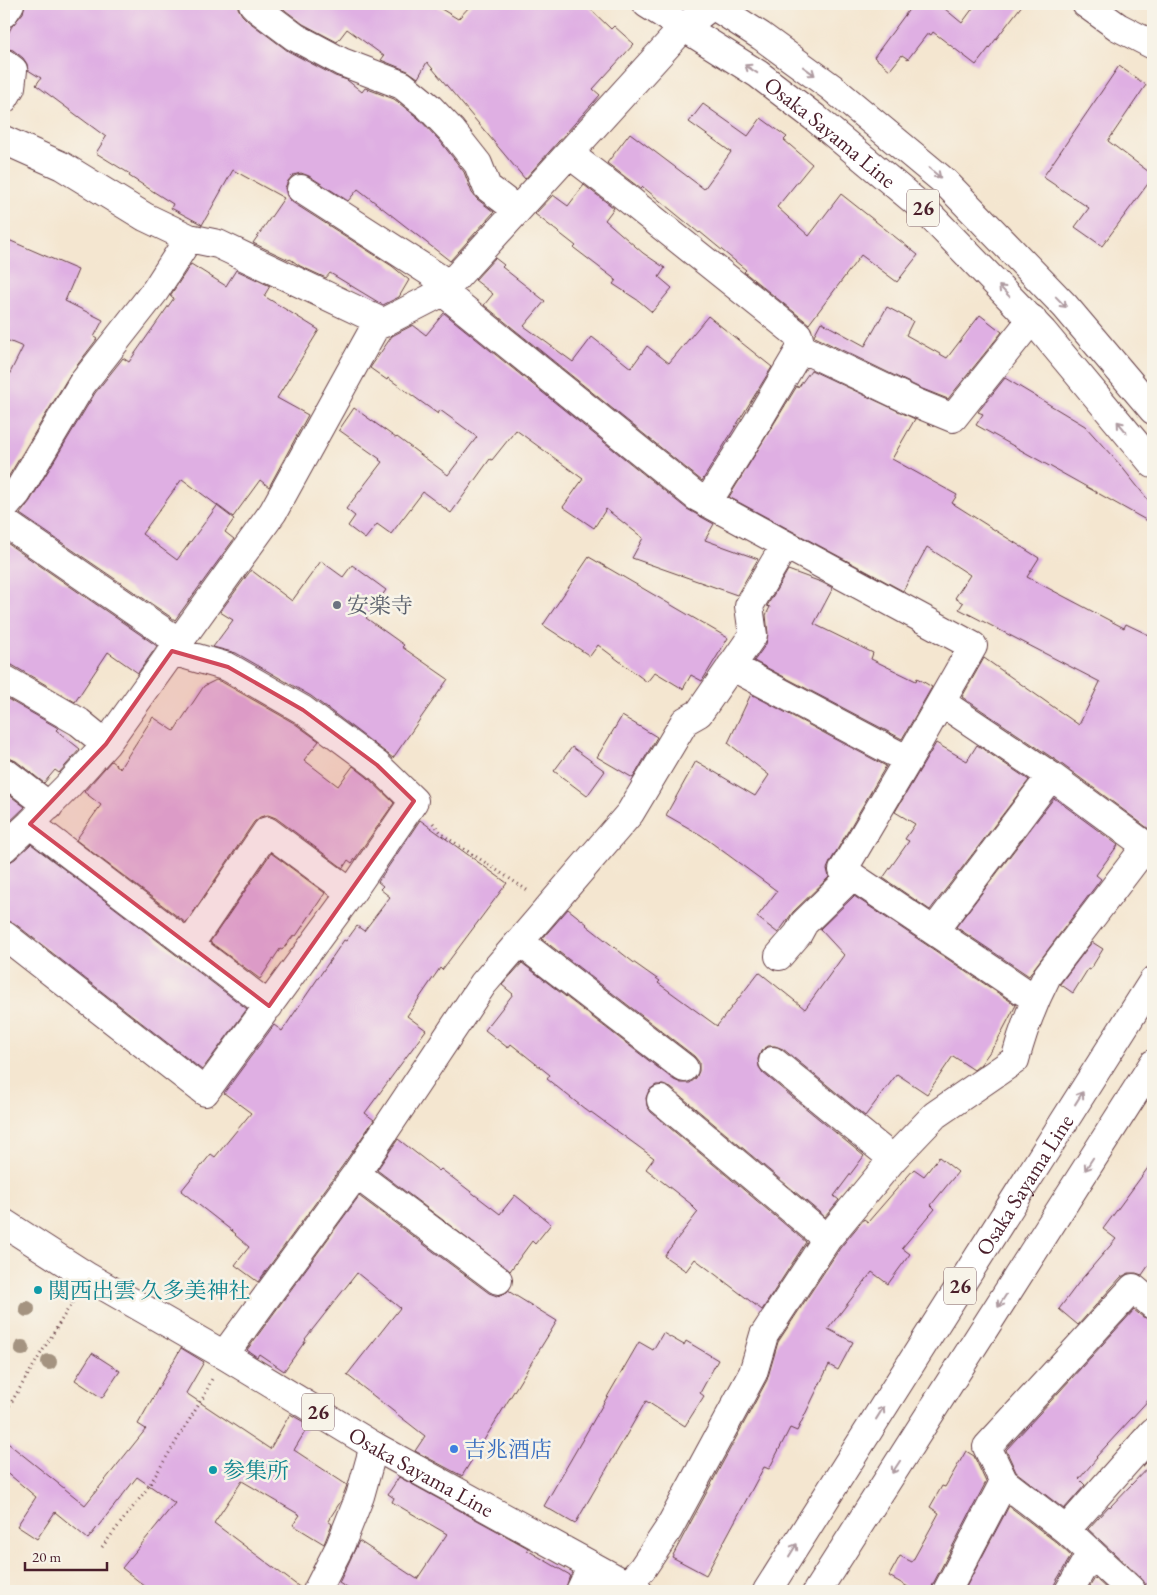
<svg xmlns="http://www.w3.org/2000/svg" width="1157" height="1595" viewBox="0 0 1157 1595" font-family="'EB Garamond','Noto Serif JP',serif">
	<rect width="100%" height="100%" fill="#f7f3e8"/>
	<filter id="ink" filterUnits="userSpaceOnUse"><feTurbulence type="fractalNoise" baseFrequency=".02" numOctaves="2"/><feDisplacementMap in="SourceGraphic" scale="10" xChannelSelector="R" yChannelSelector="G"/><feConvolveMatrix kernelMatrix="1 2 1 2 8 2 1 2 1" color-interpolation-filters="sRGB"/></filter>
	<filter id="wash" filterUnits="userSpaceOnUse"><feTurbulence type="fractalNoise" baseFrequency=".0096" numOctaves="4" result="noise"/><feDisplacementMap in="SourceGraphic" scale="20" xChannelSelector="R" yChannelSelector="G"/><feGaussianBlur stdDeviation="1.12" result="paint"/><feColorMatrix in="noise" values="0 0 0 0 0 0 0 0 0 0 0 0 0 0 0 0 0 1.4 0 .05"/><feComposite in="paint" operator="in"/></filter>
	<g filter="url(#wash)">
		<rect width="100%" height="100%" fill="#f4e6d0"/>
		<g id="blocks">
			<path fill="#dfafe3" d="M25,4H238V8L242,15L248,21L288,51L335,76L347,80L362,92L365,88L394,99L418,118L440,141L464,172L472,193L477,199L494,212L450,261L358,189L348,201L309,176L301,173L293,175L288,181L285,188L287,196L292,202L392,266L409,280L399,297L383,305L330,273L326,278L300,266L290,259L289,260L253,243L284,198L233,170L202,225L201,224L171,208L173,204L129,176L130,174L96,153L106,137L36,85L41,78L28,70L27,64L23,58L13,50L4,48V41L12,26L23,13Z
				M277,4H433L458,19L472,4H585L611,29L614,26L634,44L593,89L600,95L525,179L427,62L418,78L408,71L381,60L384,56L347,29L337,42L303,24Z
				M913,4H939L962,23L976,4H1023L976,65L933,32L931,35L928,33L908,59L902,55L890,70L874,57Z
				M1119,66L1146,85L1108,141L1153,175V177L1102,246L1075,227L1089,208L1043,177Z
				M703,104L748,136L761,118L787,137L784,140L812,164L777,207L809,236L841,194L918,255L897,282L861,255L809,324L744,272L746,270L700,232L699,233L643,187L641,189L607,163L630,133L704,189L731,152L689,122Z
				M584,185L614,208L605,220L643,253L665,268L659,277L672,288L652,312L639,301L613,284L616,280L574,248L576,246L535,214L553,195L568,206Z
				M4,238L78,270L65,301L103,320L94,337L97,339L69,376L4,484V385L23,347L4,339Z
				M495,258L504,265L502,267L545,301L524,326L573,362L592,337L631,368L647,346L669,363L708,316L772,367L702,481L484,305L493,294L475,280Z
				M191,264L226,286L236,270L270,286L264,296L319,330L277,398L308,415L269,487L260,480L233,517L182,479L142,534L177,560L217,506L234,519L225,532L234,539L175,620L20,514L30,501L95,393L123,358L129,362L174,298L170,296Z
				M887,307L913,321L906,335L947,358L980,315L1002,332L948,399L920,388L815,337L814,335L821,322L865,346Z
				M444,313L687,509L714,524L705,540L758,559L737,595L632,558L643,538L606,509L594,528L563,507L583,479L516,430L492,460L490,459L451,513L423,492L391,534L377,524L365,539L348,526L355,516L346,509L382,462L379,460L380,459L339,430L354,408L396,438L397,437L448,475L477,437L440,410L438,414L388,378L387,380L370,368L392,336L413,325L426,335Z
				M811,370L915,419L892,459L957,495L952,503L1039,558L1027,577L1124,628L1126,624L1153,637V832L1060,763L962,697L984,658L1079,725L1100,682L959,609L963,603L955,598L970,575L927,547L903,591L729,497L797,386L798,388Z
				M1005,378L1085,426L1121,466L1153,506V524L976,425L983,414L978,412Z
				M4,541L157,646L138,673L108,652L75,702L12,665L4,663Z
				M589,557L728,638L702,681L691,675L683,689L655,672L647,682L598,645L590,656L543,625Z
				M321,561L343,577L352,565L386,590L366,618L404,645L402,647L448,679L393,758L311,696L236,653L213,647L233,620L220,612L251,570L292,601Z
				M788,570L821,582L833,588L814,624L873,653L871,659L916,681L917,678L932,687L902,739L754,661L766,644L768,634L766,615L770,607L767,606Z
				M216,680L222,682L294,723L319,741L304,760L338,786L353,766L367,777L394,803L352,863L348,860L343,868L276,818L268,815L260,817L254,822L186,923L76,840L101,805L84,792L111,761L120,768L153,717L174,731L204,686Z
				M751,694L886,766L830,862L827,869L829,877L793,912L778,933L757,917L777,891L701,835L666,815L696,761L755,796L769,775L728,743Z
				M4,697L58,728L56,730L80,749L59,773L55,770L44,783L16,761L9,758H4Z
				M622,716L657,737L633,778L597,757Z
				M936,743L967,761L977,745L1029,780L930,910L883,878L909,841L905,839L915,824L895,812Z
				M572,747L605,771L587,796L554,771Z
				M4,791L25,807L4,827Z
				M1054,798L1118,845L1096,875L1101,879L1035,967L1029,976L956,927Z
				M420,820L507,883L442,970L440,968L407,1016L426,1030L365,1113L374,1120L343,1165L258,1282L235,1265L249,1247L235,1235L236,1234L181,1191L211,1154L215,1157L251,1113L224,1093L274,1025L282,1031L344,940L346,941L357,926L364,931L390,897L380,889L383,886L378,882Z
				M31,844L247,1009L202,1070L14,923L4,920V863H8L15,859Z
				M271,853L325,893L296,936L294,935L282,950L280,949L260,979L210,942Z
				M854,896L1016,1005L996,1043L981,1064L974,1070L953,1056L927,1094L897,1074L865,1116L783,1049L775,1046H768L761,1051L758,1059L759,1067L763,1073L864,1156L834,1196L839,1200L825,1217L671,1088L663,1085H656L649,1090L646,1098L647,1106L651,1112L806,1242L762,1310L695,1259L686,1271L664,1256L698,1212L691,1205V1204L646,1169L654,1158L591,1112L590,1113L547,1079L550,1075L511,1044L508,1048L485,1030L513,994L502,985L522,963L674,1080L681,1083H690L696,1078L699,1071V1062L694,1056L542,939L568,909L587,924L586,925L633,962L660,981L658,983L717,1026L759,972L805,1009L844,955L820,929Z
				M1092,942L1103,949L1090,970L1088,969L1073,993L1060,984Z
				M398,1139L439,1171L441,1169L500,1214L515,1195L551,1224L535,1244L532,1241L510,1271L377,1170Z
				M939,1157L958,1172L931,1205L935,1209L902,1248L910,1254L888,1284L872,1272L828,1329L853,1342L838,1370L829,1365L797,1431L790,1428L769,1469L764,1467L706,1575L672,1557L767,1380L778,1342L840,1248L864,1219L868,1222L914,1169L924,1176Z
				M1153,1161V1259L1142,1275L1136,1273H1129L1121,1277L1078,1325L1059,1309L1080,1281L1116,1239L1103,1229Z
				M359,1196L489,1293L497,1296L504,1294L508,1291L557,1321L462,1476L415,1451L425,1436L347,1375L400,1308L357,1273L305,1339L306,1340L284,1371L259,1354L257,1357L247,1350Z
				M1134,1310L1143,1317L1153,1320V1395L1096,1457L1097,1458L1079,1479L1085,1485L1064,1509L1016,1472L1006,1450Z
				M663,1333L684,1345L686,1341L718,1360L700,1393L704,1396L685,1426L646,1401L575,1524L544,1506L639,1342L653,1350Z
				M181,1348L204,1362L186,1393L270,1449L290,1414L309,1425L294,1450L347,1485L341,1501L328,1521L332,1524L324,1544L293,1525L300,1515L242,1481L214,1523L302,1589L301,1591H151L122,1568L175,1503L137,1477L88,1539L55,1512L37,1539L17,1526L36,1497L4,1470V1440L85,1505L146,1429L138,1424Z
				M92,1353L120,1371L102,1398L75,1380Z
				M966,1451L974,1456L986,1482L933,1584L931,1591H915L889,1576L900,1556L912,1562L939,1513L930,1507L942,1486L945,1487Z
				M1153,1462V1591H1146V1585L1142,1579L1088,1529L1109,1506L1110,1507Z
				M399,1477L528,1548L527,1550L570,1575L565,1591H352L339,1583L359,1541L417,1579L447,1534L392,1502L394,1498L388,1494Z
				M1009,1506L1056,1542L1071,1556L1055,1583L1053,1591H964Z
				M1095,1578L1109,1591H1087Z"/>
		</g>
	</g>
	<g filter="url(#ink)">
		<use href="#blocks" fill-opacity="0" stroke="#643d44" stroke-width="1"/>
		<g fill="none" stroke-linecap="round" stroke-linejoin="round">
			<g stroke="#643d44" stroke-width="30">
				<path id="minor" d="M253,4L259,10L295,37L342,62L402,85L429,107L452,131L478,164L487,187L517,210
					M1086,4L1118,27L1153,45
					M4,13L10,4
					M4,63L13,70L11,87L4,99
					M4,140L62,166L145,217L189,238L218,244L384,323
					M569,154L623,195L798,335L801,348L914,402L953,418L1032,319
					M301,189L450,285
					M443,292L697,497L973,646L908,760L843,870L1035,999
					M707,503L755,426L801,348
					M4,508L17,493L82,384L155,291L189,238
					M4,522L179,642
					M172,651L228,667L303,710L377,765L414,801L351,893L267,831L190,944
					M731,666L908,760
					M4,679L79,722L106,744
					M941,702L1051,776L1153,851
					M6,773L49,806
					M30,824L269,1006
					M4,848L30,824L67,787L106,744L179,642L273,512L375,327L443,292L684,27L714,4
					M934,931L1051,776
					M4,935L205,1092L351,893
					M520,942L684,1068
					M779,956L798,934L804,923L852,876
					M773,1061L893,1159
					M661,1100L827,1239
					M356,1174L498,1280
					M1153,1305L1133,1288L987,1447L1004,1482L1066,1530L1153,1432
					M224,1355L356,1174L483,984L630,813L685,721L699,713L753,635L749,606L785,545
					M1066,1530L1131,1590
					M627,1585L642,1569L668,1530L753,1373L764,1335L827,1239L893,1159L935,1115L1015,1060C1023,1030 1033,1003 1047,976L1140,854L1153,856
					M317,1591L340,1546L360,1496L374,1446
					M580,1591L592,1566
					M947,1591L1004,1482
					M1069,1591L1091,1553"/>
			</g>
			<g stroke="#643d44" stroke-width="30">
				<g id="major">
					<path id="s1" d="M647,4L758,74L814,117L923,208L1043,332L1153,464"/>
					<path d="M711,4L761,36L831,87L945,182L1065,306L1153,410"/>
					<path id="s2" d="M4,1223L88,1277L224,1355L374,1446L638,1591"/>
					<path id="s3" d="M767,1591L1153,981"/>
					<path d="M817,1591L1153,1064"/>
				</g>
			</g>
			<path stroke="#643d44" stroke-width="3" stroke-dasharray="1 4" stroke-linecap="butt" d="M433,823L443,835L527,890
				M4,1414L73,1301
				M102,1547L147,1489L204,1396L212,1379"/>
			<use href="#minor" stroke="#fff" stroke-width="28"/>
			<use href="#major" stroke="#fff" stroke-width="28"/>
		</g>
		<g fill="#a49380">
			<circle cx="27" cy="1309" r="8"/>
			<circle cx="22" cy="1348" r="8"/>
			<circle cx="49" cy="1362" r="8"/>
		</g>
		<defs><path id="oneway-shaft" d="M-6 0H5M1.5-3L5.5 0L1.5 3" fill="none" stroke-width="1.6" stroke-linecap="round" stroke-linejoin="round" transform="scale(1.25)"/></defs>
		<g stroke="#ae9aa0">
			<use href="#oneway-shaft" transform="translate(751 69) rotate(-147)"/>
			<use href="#oneway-shaft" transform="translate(809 71) rotate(36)"/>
			<use href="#oneway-shaft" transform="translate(935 173) rotate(40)"/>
			<use href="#oneway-shaft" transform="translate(1004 291) rotate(-134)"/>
			<use href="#oneway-shaft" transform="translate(1061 302) rotate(46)"/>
			<use href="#oneway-shaft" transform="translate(1122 427) rotate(-130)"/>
			<use href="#oneway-shaft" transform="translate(1079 1098) rotate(-58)"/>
			<use href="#oneway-shaft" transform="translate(1089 1164) rotate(123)"/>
			<use href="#oneway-shaft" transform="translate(1002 1301) rotate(123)"/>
			<use href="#oneway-shaft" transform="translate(880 1413) rotate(-58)"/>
			<use href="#oneway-shaft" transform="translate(896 1467) rotate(123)"/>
			<use href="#oneway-shaft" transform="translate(793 1550) rotate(-58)"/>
		</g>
	</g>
	<path fill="#d1495b" fill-opacity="0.2" stroke="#d1495b" stroke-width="4" stroke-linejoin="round" d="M172,651L228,667L303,710L377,765L414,801L269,1006L30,824L106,744Z"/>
	<circle fill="#6b7280" stroke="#f7f3e8" stroke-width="2" cx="337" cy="605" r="5"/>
	<g fill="#0f9aa8" stroke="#f7f3e8" stroke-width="2">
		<circle cx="38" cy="1290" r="5"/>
		<circle cx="213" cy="1470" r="5"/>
	</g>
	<circle fill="#3f7fe0" stroke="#f7f3e8" stroke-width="2" cx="454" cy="1449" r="5"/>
	<g text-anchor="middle" stroke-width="5" stroke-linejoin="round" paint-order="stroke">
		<g fill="#f7f3e8" stroke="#7e5f64" stroke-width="1">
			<rect x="907" y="189.5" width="32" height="37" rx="4"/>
			<rect x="944" y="1267.5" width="32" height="37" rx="4"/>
			<rect x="302" y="1393.5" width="32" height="37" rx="4"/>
		</g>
		<g font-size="21" font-weight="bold" fill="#4a1f2b">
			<text x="923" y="215">26</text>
			<text x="960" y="1293">26</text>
			<text x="318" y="1419">26</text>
		</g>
		<g font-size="22" fill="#4a1f2b" stroke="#f7f3e8">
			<text dy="8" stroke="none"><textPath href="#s1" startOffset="224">Osaka Sayama Line</textPath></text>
			<text dy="8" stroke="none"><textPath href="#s3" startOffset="481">Osaka Sayama Line</textPath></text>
			<text dy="8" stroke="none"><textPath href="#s2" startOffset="486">Osaka Sayama Line</textPath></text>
		</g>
		<g font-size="22" fill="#5b616d" stroke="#f7f3e8" text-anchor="start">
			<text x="347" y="613">安楽寺</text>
		</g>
		<g font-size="22" fill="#0d838f" stroke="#f7f3e8" text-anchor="start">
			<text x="48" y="1298">関西出雲 久多美神社</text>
			<text x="223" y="1478">参集所</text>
		</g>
		<g font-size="22" fill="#366cbe" stroke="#f7f3e8" text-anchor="start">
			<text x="464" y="1457">吉兆酒店</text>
		</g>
	</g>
	<rect width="1157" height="1595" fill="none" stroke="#f7f3e8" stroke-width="20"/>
	<path d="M25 1562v8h82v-8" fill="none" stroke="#4a1f2b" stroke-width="2.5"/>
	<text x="32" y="1562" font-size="15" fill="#4a1f2b" stroke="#f7f3e8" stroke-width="4" paint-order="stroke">20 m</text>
</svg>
